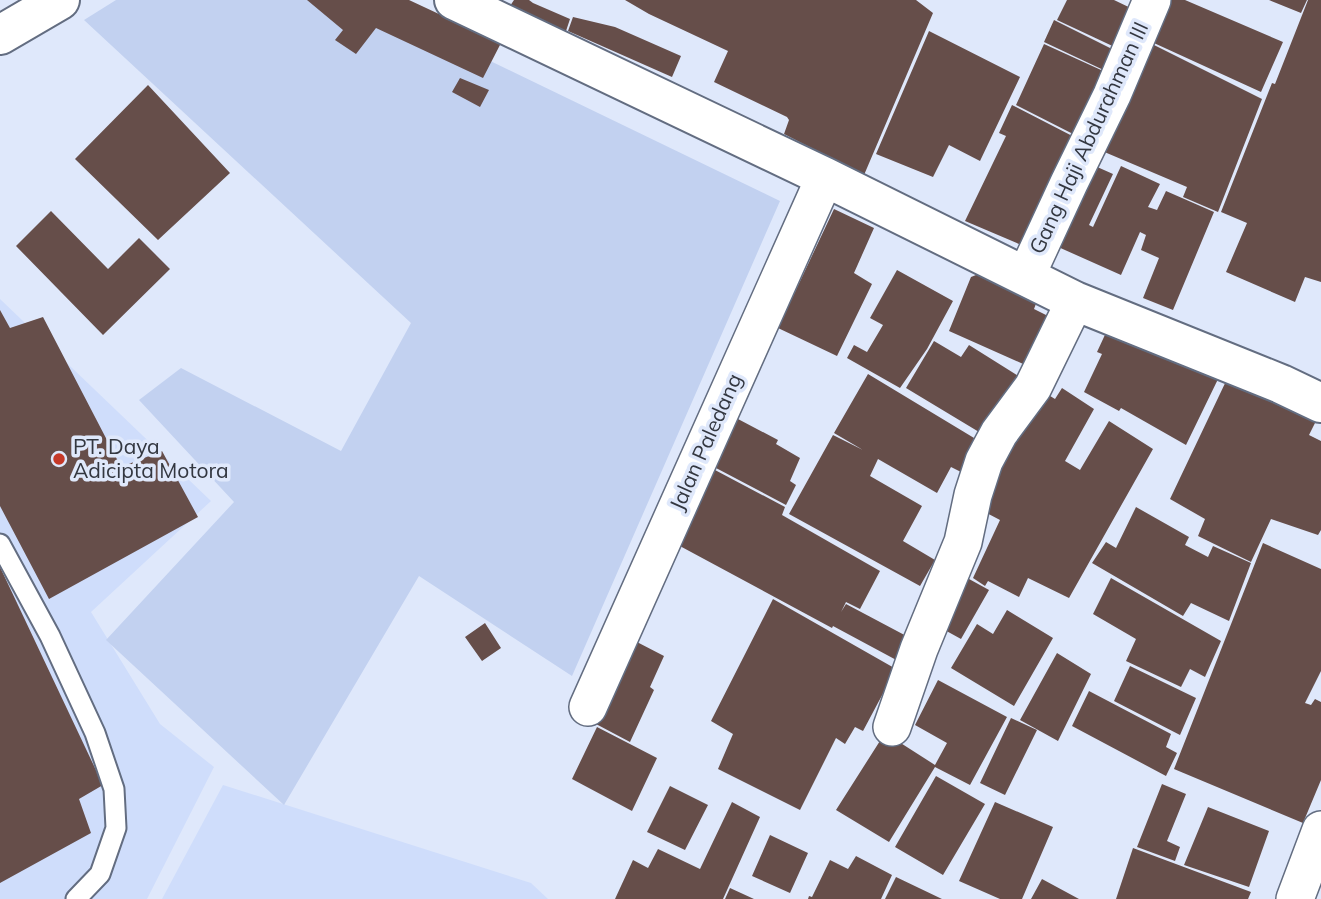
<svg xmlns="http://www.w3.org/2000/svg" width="1321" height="899" viewBox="0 0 1321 899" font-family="Mulish,sans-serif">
	<rect width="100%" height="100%" fill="#dfe8fb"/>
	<path fill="#cfddfb" d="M0,299L211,501L91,612L160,724L214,767L147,899H0Z
		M223,785L531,883L548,899H162Z"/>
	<path fill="#c2d1f0" d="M116,0H364L780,201L572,676L419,576L284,805L106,640L234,502L139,400L181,368L341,451L411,323L84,20Z"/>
	<path fill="#664e4a" d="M307,0H409L501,43L483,78L376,28L356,54L335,40L343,30Z
		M514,0H529L533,3L570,19L566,31L510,6Z
		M625,0H916L933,13L864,175L784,134L789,120L787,117L714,82L728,51L649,14Z
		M1067,0H1114L1139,12L1121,50L1057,20Z
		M1162,0H1185L1283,42L1261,92L1143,38Z
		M1269,0H1307L1301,13Z
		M1308,0H1321V282L1305,277L1295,302L1226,272L1247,223L1221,212L1272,83L1275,84Z
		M573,17L615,27L681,56L672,77L568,31Z
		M1054,20L1120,53L1112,74L1044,42Z
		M929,31L1020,77L980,161L949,145L933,177L876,154Z
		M1142,39L1262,99L1218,212L1183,197L1187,187L1095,148Z
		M1044,44L1112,75L1075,135L1016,105Z
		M460,78L489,90L480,107L452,92Z
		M148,85L230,173L158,240L75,159Z
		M1012,105L1082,141L1031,249L965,221L1006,136L999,133Z
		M1086,162L1113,174L1089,225L1093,227L1121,166L1160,184L1148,207L1157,210L1166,191L1214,212L1173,310L1143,298L1159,258L1141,250L1146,235L1140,232L1121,275L1047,242Z
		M834,209L874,228L854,273L872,284L837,356L778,328Z
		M51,211L108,269L139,238L170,269L103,335L16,246Z
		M979,269L1040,293L1034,309L1054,319L1032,368L949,331L971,277L976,275Z
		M897,270L953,301L927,349L900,388L847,358L854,345L867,352L883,325L870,318Z
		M0,310L10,328L43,317L121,467L162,451L198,517L49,599L0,506Z
		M1110,324L1220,375L1186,445L1121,408L1119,411L1084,392L1102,354L1097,352Z
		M934,341L961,357L969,345L1020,377L984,435L906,388Z
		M868,374L984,444L967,475L951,467L937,493L878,459L870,476L922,506L903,541L935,560L920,586L789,514L833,435L863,450L834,433Z
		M1228,377L1317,419L1309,435L1321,441V530L1318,535L1271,519L1251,562L1198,536L1205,519L1170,499Z
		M1062,388L1094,409L1065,461L1080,470L1109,421L1153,449L1069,598L1028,578L1019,597L988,581L985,586L973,578L1000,520L981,510L1006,432L1042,391L1055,399Z
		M738,419L778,440L776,444L800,458L790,481L796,485L786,505L716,468Z
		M715,470L785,507L782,515L880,571L860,609L846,602L841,612L846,604L912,639L900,662L833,626L832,628L678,545Z
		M1136,507L1189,537L1185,545L1208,557L1213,546L1251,563L1229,621L1191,603L1183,616L1092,563L1106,542L1116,548Z
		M1263,543L1321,569V671L1305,703L1311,705L1315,699L1321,702V780L1303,823L1174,769Z
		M0,567L103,785L79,799L91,833L0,883Z
		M960,574L989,590L961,639L932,623Z
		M1111,578L1221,641L1205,677L1190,669L1181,687L1126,661L1136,639L1093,614Z
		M773,599L896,669L863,731L855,727L845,744L836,738L800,810L718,769L733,734L711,721Z
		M1007,610L1053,638L1014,706L951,668L977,624L993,634Z
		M485,623L501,648L482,661L465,637Z
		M635,641L664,656L650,687L654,690L630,742L596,724Z
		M1057,653L1091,674L1058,741L1020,720Z
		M1130,666L1196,698L1180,735L1114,701Z
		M938,680L1007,717L970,785L935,767L889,842L836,810L885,733L935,765L947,743L915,725Z
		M1089,691L1171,734L1166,747L1177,753L1166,776L1072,726Z
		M1011,718L1037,730L1005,795L980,783Z
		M597,727L657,758L632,811L572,779Z
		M936,776L985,804L943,875L895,847Z
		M1162,784L1186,794L1167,841L1180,847L1175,861L1137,847Z
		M670,786L708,805L685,850L647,832Z
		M732,802L760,817L723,899H615L633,860L648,868L658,849L700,869Z
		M995,802L1053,827L1022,899H1000L959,881Z
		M1208,807L1269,831L1249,887L1184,865Z
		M770,835L808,853L790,893L752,876Z
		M1133,848L1251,892L1248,899H1116Z
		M856,856L892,875L881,899H808L809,896L812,897L830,860L848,869Z
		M896,877L942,899H885Z
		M1042,879L1079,899H1031Z
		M730,888L754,899H725Z"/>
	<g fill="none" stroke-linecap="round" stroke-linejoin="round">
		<g stroke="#636d81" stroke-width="23">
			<path id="lane" d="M0,544L50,636L95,733L114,789L116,828L100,874L76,899"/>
		</g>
		<g stroke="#636d81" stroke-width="40">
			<path id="street" d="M1026,276L1069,183L1112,95L1152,0
				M588,707L825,177
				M892,727L919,649L963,542L973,495L984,461L999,433L1033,387L1075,301
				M1295,899L1321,830"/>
		</g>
		<g stroke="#636d81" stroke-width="42">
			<path id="secondary" d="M454,0L825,177L1075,301L1281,384L1321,403"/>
		</g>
		<g stroke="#636d81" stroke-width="42">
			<path id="highway" d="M0,35L60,0"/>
		</g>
		<use href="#lane" stroke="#fff" stroke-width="19"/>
		<use href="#street" stroke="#fff" stroke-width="37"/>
		<use href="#secondary" stroke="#fff" stroke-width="38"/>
		<use href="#highway" stroke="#fff" stroke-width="38"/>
	</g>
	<circle fill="#c53929" stroke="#dfe8fb" stroke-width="2.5" cx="59" cy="459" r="7"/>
	<g text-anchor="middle" stroke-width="7" stroke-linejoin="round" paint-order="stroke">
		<g font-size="21" fill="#333740" stroke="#dfe8fb">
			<text transform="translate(1089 138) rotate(-65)" y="7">Gang Haji Abdurahman III</text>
			<text transform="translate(706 442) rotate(-66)" y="7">Jalan Paledang</text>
		</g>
		<g font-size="21" fill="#333740" stroke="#dfe8fb" text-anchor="start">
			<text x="73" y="454">PT. Daya<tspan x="73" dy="24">Adicipta Motora</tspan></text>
		</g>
	</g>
</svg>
